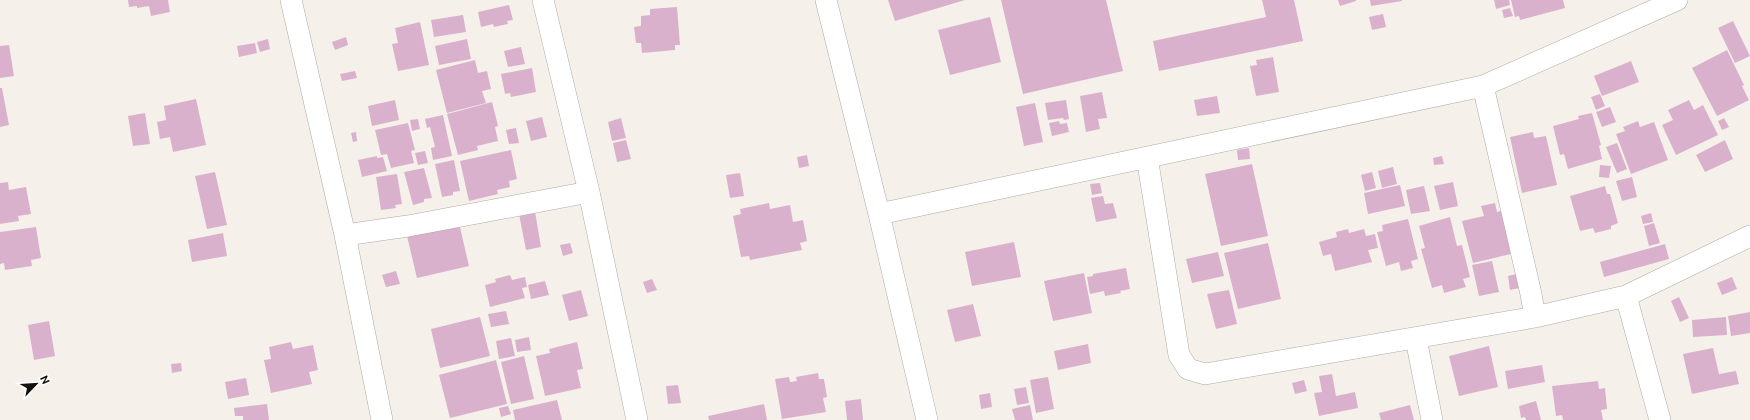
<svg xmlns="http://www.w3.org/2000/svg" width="1750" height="420" viewBox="0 0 1750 420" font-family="Ubuntu,sans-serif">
	<rect width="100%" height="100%" fill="#f5f1ea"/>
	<path fill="#dab1cc" d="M128,0H168L170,12L151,16L149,6L137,8V6L129,7Z
		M888,0H965L895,21Z
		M1001,0H1106L1123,71L1023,94Z
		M1262,0H1294L1303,41L1159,71L1153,41L1266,17Z
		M1338,0H1356V1L1340,6Z
		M1370,0H1402V1L1371,6Z
		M1494,0H1509L1510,5L1496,9Z
		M1511,0H1563L1565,8L1520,20L1519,16L1515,17Z
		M509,5L513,20L507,21L508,24L494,27L493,24L481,27L478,12Z
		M677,7L680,45H675V50L642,53L641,43H636L634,27L641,26V16L650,15V9Z
		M1510,8L1513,16L1504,18L1502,10Z
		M1383,14L1386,27L1372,30L1369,17Z
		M463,15L466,32L434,37L431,20Z
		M990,17L1001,62L950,75L938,30Z
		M1733,21L1750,56L1735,63L1718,28Z
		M420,22L429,65L398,71L392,44L398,43L395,28Z
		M346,37L348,45L335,50L332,42Z
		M268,39L270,49L260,52L257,42Z
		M467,39L471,59L439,65L435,46Z
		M255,43L257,53L239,57L237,46Z
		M9,45L14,76L0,78V46Z
		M521,47L525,64L508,67L504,51Z
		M1727,50L1744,85L1742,86L1749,100L1717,116L1692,68Z
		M1273,57L1279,92L1256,96L1250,66L1257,65L1256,60Z
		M475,60L478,73L487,71L491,89L482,91L486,103L447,113L436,70Z
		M1631,61L1639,82L1602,96L1594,76Z
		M532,68L536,92L511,97L510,93L505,94L501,74Z
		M355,71L357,78L342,81L340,74Z
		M0,88H2L9,125L0,127Z
		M1102,92L1107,118L1098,119L1100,129L1086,132L1080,96Z
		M1600,94L1605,106L1596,110L1591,97Z
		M1217,96L1220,113L1197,116L1194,100Z
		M196,99L206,145L173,152L170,137L160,139L157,122L166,120L164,106Z
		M395,100L399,120L372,126L368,106Z
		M1066,100L1069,119L1064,120L1063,118L1048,120L1045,103Z
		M1689,100L1694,110L1703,105L1718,135L1676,155L1662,125L1673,120L1668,110Z
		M492,102L498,126L495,127L498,141L477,146L478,150L458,155L447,114Z
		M1035,103L1043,142L1024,146L1016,107Z
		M1610,107L1616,122L1602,127L1596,112Z
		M145,113L150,144L133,146L128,116Z
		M1592,113L1601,145L1599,146L1602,159L1568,169L1564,154L1560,155L1553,126L1579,119L1578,116Z
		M443,115L452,156L433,160L431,148L435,147L430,127L427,128L425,119Z
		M542,117L547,137L531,141L526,121Z
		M621,118L626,138L612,141L608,122Z
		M1724,118L1729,127L1722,130L1718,121Z
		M418,119L420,129L412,131L410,120Z
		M1059,121L1060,124L1067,123L1069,132L1052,136L1049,123Z
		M1638,121L1640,127L1654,122L1668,160L1631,174L1616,134L1625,131L1623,127Z
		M408,123L415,150L411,151L414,163L391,168L387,154L381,155L375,130Z
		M516,128L519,143L509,144L506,130Z
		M356,132L357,141L353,142L351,133Z
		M1533,132L1534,138L1546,136L1557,185L1522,193L1510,137Z
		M626,140L631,159L617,162L613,143Z
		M1725,140L1733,159L1705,172L1696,155Z
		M1617,143L1627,169L1617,173L1606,147Z
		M1249,148L1250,159L1238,160L1237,150Z
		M511,150L517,179L509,181L510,187L497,190L498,194L469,201L460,161Z
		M425,151L428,163L418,165L415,153Z
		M807,155L809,166L799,168L797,157Z
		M377,156V158L383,157L387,171L362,177L358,160Z
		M1442,156L1444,164L1434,165L1433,158Z
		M454,160L460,191L453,192V195L442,197L435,164Z
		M1252,164L1268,236L1221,246L1205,174Z
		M1600,165L1611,166L1609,178L1599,177Z
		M1393,167L1397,184L1382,188L1378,171Z
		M424,168L432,198L424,199V202L413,205L404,172Z
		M215,172L227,225L207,229L195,176Z
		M1372,172L1376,188L1365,191L1361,175Z
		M740,173L744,196L730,198L726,175Z
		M397,174L402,204L395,205L396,208L381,210L376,177Z
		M1632,177L1637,197L1622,201L1616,181Z
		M8,182L9,190L26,187L31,214L18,216L19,221L0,224V183Z
		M1453,182L1458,206L1440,210L1434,186Z
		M1100,183L1102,193L1092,195L1090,184Z
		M1400,185L1405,206L1368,214L1364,193Z
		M1424,186L1430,211L1411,214L1406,190Z
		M1605,186L1607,194H1610L1618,223L1611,226V229L1595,233L1593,228L1580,231L1570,196Z
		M1103,196L1105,204L1113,203L1117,218L1096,222L1091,198Z
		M769,203L770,209L790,205L793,222L803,220L807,241L800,243L802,250L750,260L749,256L741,257L733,216L741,214L740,209Z
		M1495,203L1497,212L1504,210L1515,253L1473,263L1462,221L1484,216L1481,206Z
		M534,206L541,247L526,250L518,209Z
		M1651,213L1653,222L1643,224L1641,216Z
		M1450,217L1457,246L1462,245L1470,277L1463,279L1466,287L1444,293L1442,285L1432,288L1421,249L1425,248L1419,226Z
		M1408,219L1418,259L1411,261L1413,268L1401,271L1399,262L1386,266L1377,232L1383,231L1382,225Z
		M459,223L469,266L417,278L407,236Z
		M1654,223L1660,243L1649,246L1644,226Z
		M36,227L41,258L31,260L32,266L5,270L4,263L0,264V232Z
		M1348,229L1349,233L1364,229L1366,236L1375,234L1378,248L1368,250L1372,262L1335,271L1331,254L1323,256L1319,242L1337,237L1336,232Z
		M223,233L227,256L192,262L188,240Z
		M1014,242L1021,277L972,286L965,252Z
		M570,243L573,253L563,256L560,245Z
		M1268,243L1281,299L1238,309L1224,253Z
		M1665,244L1669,259L1604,277L1600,262Z
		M1218,252L1224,276L1192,283L1186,259Z
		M1492,261L1499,292L1479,296L1472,265Z
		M1126,268L1130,289L1120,291L1121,293L1105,296L1104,291L1090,294L1087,277L1093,276V274Z
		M396,271L400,284L386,287L382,275Z
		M1084,273L1092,313L1053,321L1044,281Z
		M1521,273L1524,287L1510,290L1508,276Z
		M510,275L512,280L525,277L527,287L522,288L525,298L490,307L485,285L496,282L495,279Z
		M1732,277L1737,289L1722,295L1717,283Z
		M652,279L657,290L647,293L643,282Z
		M545,281L549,295L531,299L528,285Z
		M581,290L588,316L569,321L562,295Z
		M1229,290L1237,324L1216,329L1207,294Z
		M1679,297L1689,318L1680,322L1671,301Z
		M973,304L981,336L955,342L947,310Z
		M506,311L509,324L491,327L488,314Z
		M1750,312V333L1731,336L1728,316Z
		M480,317L490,356L440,368L431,329Z
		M1726,317L1727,335L1693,337L1692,320Z
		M49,321L55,356L34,360L28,325Z
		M529,337L531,350L517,352L515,340Z
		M511,338L515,356L499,359L496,341Z
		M291,342L293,349L313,345L318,370L309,372L312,384L271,393L264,360L271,359L269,347Z
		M577,342L583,369L577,370L581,388L545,396L536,356L550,353L549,349Z
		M1088,344L1091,363L1058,370L1054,351Z
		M1489,346L1498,387L1459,396L1449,356Z
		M1713,348L1719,374L1736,371L1739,384L1692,394L1683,354Z
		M524,356L534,399L511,404L501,362Z
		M496,360L507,404L450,418L439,375Z
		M181,363L182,371L172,373L171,364Z
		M1542,365L1545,382L1508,389L1505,371Z
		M818,373L819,379H824L827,397L823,398L826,412L782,419L775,379L789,377L790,382L797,381L796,377Z
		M1332,374L1336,396L1355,392L1358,408L1319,416L1314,393L1322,392L1319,376Z
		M1048,377L1054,409L1036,413L1030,380Z
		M246,378L249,395L228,399L225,382Z
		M1304,380L1307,391L1295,394L1292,383Z
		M1598,381L1599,389L1605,388L1607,409L1601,410L1603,420H1563L1562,415L1556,416L1552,386Z
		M678,385L681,403L668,404L666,386Z
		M1026,387L1029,403L1017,405L1014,389Z
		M990,393L992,407L981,409L979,395Z
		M861,399L863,420H847L845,401Z
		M557,400L562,420H515L513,410Z
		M1536,401L1541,420H1526L1525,417L1521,418L1519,406Z
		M267,404L269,420H243V416H235L234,408Z
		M764,404L767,420H709L708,416Z
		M1030,405L1033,420H1015L1012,409Z
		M1410,405L1414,420H1381L1379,413Z
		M508,406L511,414L501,417L499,408Z"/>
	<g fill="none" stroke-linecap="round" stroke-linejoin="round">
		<g stroke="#afaba4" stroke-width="22">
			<path id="minor" d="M291,0L345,235L382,420
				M543,0L589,192L637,420
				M826,0L879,214L927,420
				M1483,86L1531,294L1535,317
				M1147,157L1179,355L1188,369L1205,374L1535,317L1626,296L1750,236
				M879,214L1483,86L1677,0
				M345,235L408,226L589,192
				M1626,296L1660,420
				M1416,339L1432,420"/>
		</g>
		<use href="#minor" stroke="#fff" stroke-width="21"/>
	</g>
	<g transform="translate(36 384) rotate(65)" stroke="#ffffff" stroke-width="3" paint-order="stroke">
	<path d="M0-3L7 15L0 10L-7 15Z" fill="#12110e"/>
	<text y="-6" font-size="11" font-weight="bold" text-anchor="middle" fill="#12110e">N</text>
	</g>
</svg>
